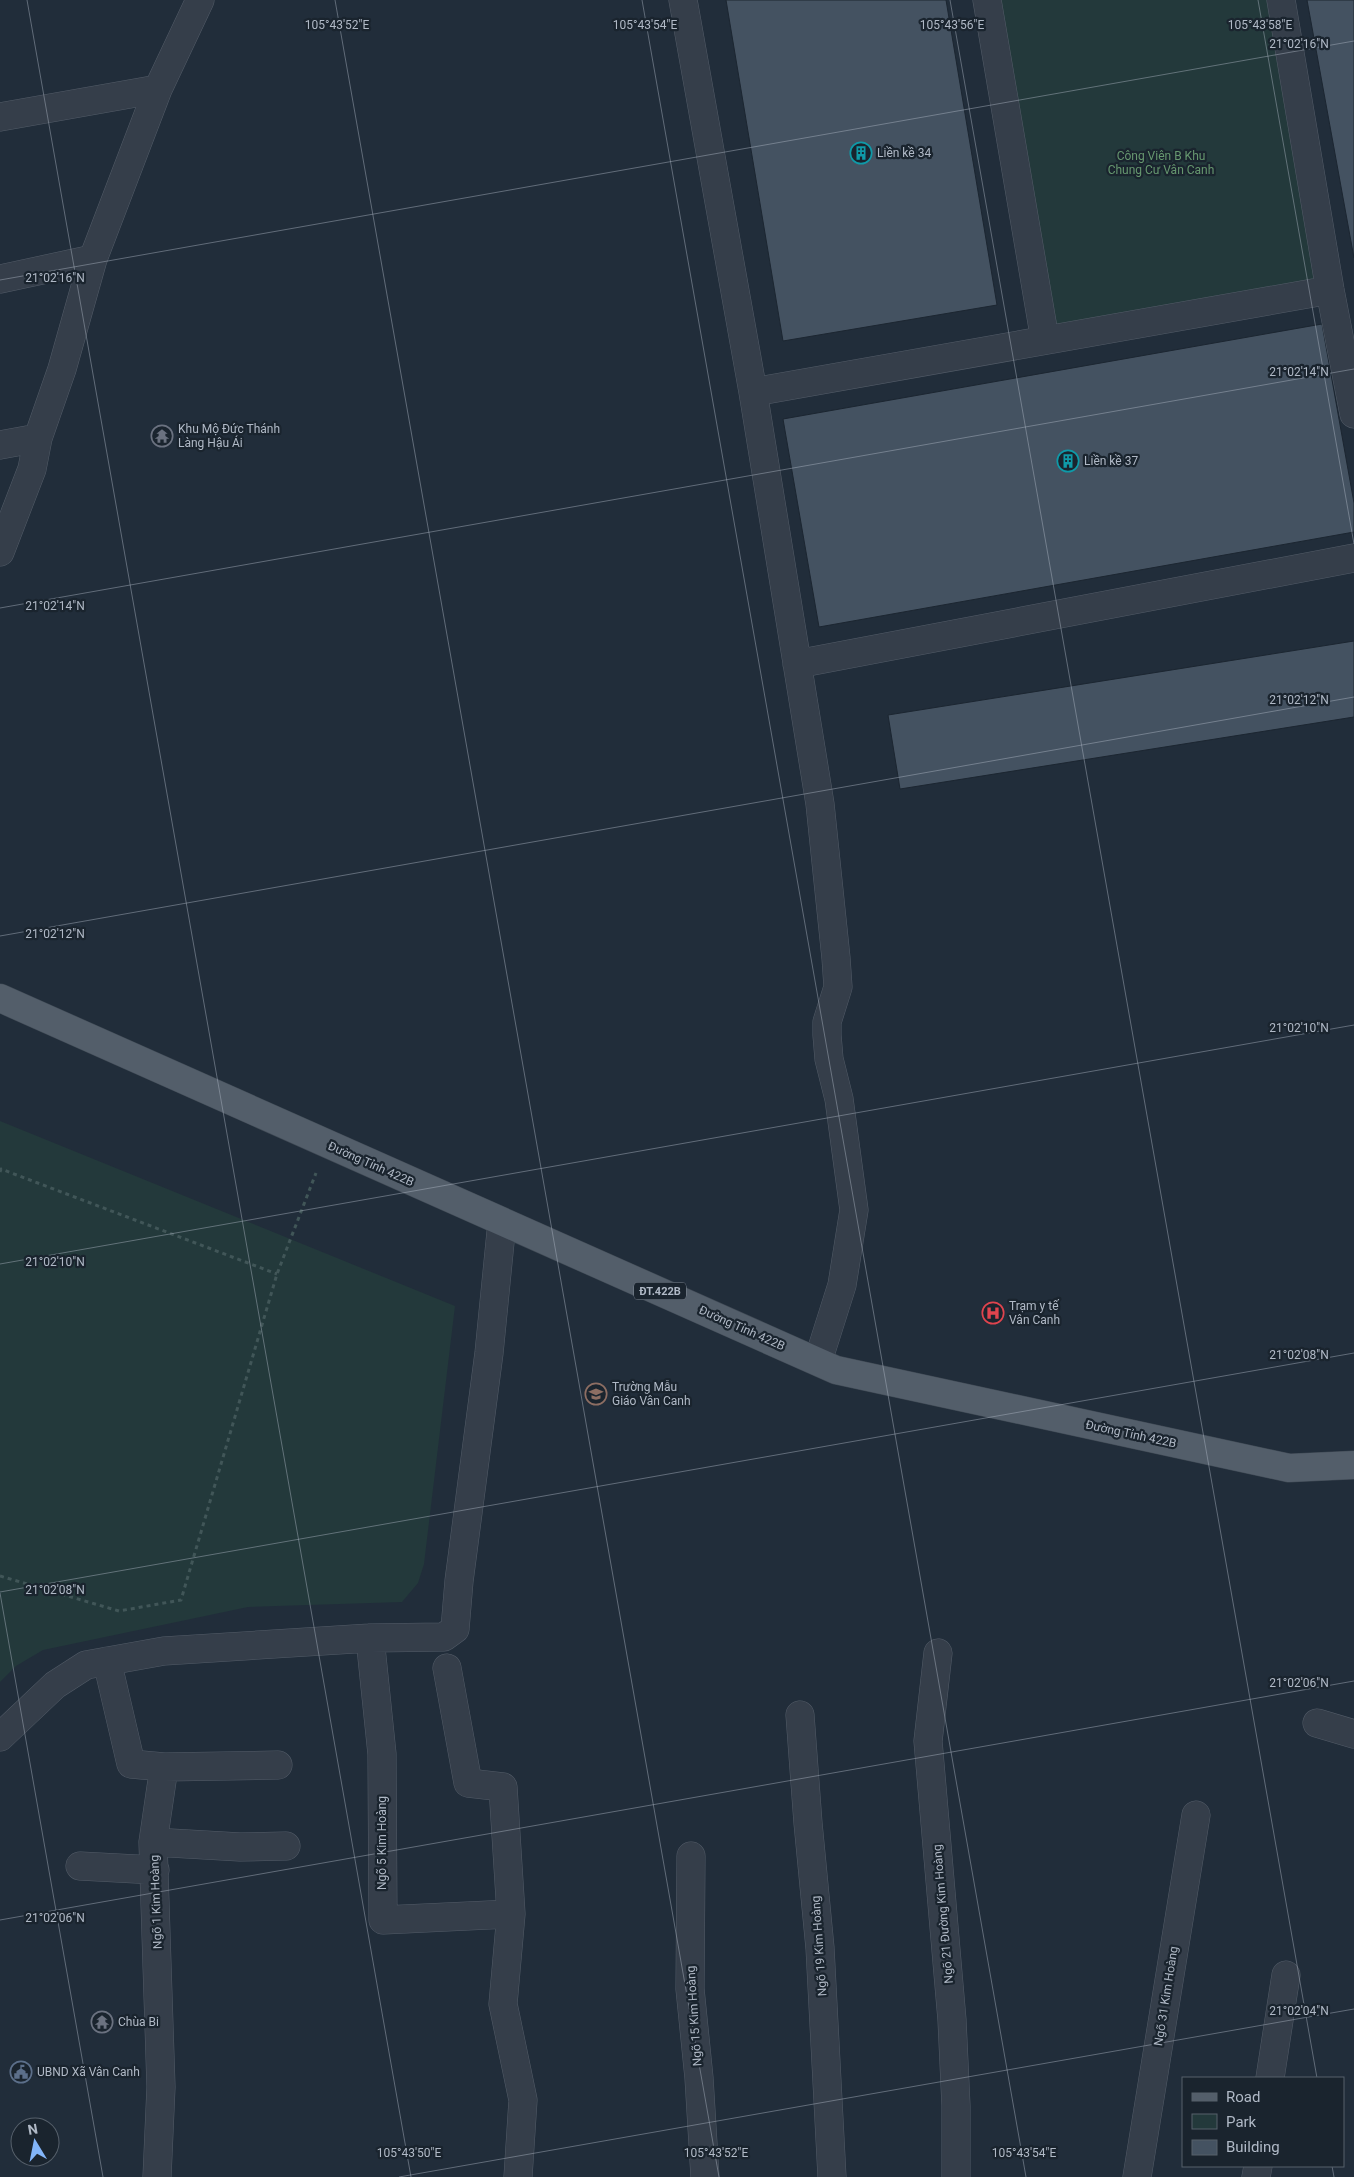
<svg xmlns="http://www.w3.org/2000/svg" width="1354" height="2177" viewBox="0 0 1354 2177" font-family="Roboto,sans-serif">
	<rect width="100%" height="100%" fill="#212d3a"/>
	<path fill="#23393b" d="M986,0H1281L1330,290L1045,340Z
		M0,1121L455,1306L424,1564L418,1583L402,1602L248,1607L43,1650L16,1666L0,1682Z"/>
	<path fill="#445261" stroke="#1c2631" d="M726,0H946L997,305L783,341Z
		M1307,0H1354V258Z
		M1322,324L1354,503V532L819,627L783,419Z
		M1354,641V717L900,789L888,715Z"/>
	<g fill="none" stroke-linecap="round" stroke-linejoin="round">
		<g stroke="#535c68" stroke-width="29">
			<path id="minor" d="M683,0L753,392L820,804L836,958L838,987L827,1022V1035L829,1059L839,1099L854,1210L842,1285L818,1361
				M987,0L1045,340
				M1281,0L1330,290L1354,414
				M0,117L158,89
				M0,279L93,259
				M753,392L1330,290
				M0,445L38,438
				M0,552L32,469L38,438L62,369L93,259L158,89L200,0
				M797,664L1354,558
				M370,1638L382,1754L383,1920L511,1914L503,2004L523,2100L518,2177
				M938,1653L928,1741L952,2020L956,2106V2177
				M107,1661L131,1764L164,1767L278,1765
				M447,1668L468,1783L503,1787L511,1914
				M800,1715L808,1823L820,1948L832,2177
				M1317,1723L1354,1734
				M0,1737L55,1685L86,1665L164,1651L370,1638L444,1637L455,1629L459,1581L489,1353L502,1222
				M153,1842L240,1847L286,1846
				M691,1856L690,1989L699,2078L705,2177
				M80,1866L155,1870
				M1270,2078L1286,1975
				M157,2177L161,2087L153,1842L164,1767
				M1137,2177L1196,1815
				M1256,2177L1258,2166"/>
		</g>
		<g stroke="#3e4853" stroke-width="29">
			<path id="major" d="M0,998L836,1370L1289,1468L1354,1465"/>
		</g>
		<path stroke="#415658" stroke-width="3" stroke-dasharray="4 4" stroke-linecap="butt" d="M0,1172L1,1169L277,1274
			M0,1576L119,1611L181,1600L277,1274L316,1173"/>
		<use href="#minor" stroke="#353e4a" stroke-width="28"/>
		<use href="#major" stroke="#535e6a" stroke-width="28"/>
	</g>
	<path fill="none" stroke="#b0b9c6" stroke-width="1" stroke-opacity="0.45" d="M27,0L411,2177M335,0L719,2177M642,0L1026,2177M950,0L1317,2078M1258,0L1354,544M0,280L1354,41M0,608L1354,369M0,936L1354,697M0,1264L1354,1025M0,1592L1354,1353M0,1593L103,2177M0,1920L1354,1681M1332,2166L1334,2177M399,2177L1354,2009"/>
	<defs>
		<g id="building-ring" transform="scale(1.125)"><circle r="9.5" fill="#1a242e" stroke="#0f9aa8" stroke-width="1.5"/><path d="M-4-6H4V6H1V3H-1V6H-4ZM-2.5-4.3h1.7v1.8h-1.7ZM.8-4.3h1.7v1.8H.8ZM-2.5-1h1.7V.8h-1.7ZM.8-1h1.7V.8H.8Z" fill="#0f9aa8"/></g>
		<g id="temple-ring" transform="scale(1.125)"><circle r="9.5" fill="#1a242e" stroke="#6b7280" stroke-width="1.5"/><path d="M0-6L5-2H3V0L6.5 2.5H4V6H1.5V3h-3V6H-4V2.5H-6.5L-3 0V-2H-5Z" fill="#6b7280"/></g>
		<g id="hospital-ring" transform="scale(1.125)"><circle r="9.5" fill="#1a242e" stroke="#e0444e" stroke-width="1.5"/><path d="M-5-5h3v3.5h4V-5h3V5h-3V1.5h-4V5h-3Z" fill="#e0444e"/></g>
		<g id="school-ring" transform="scale(1.125)"><circle r="9.5" fill="#1a242e" stroke="#8d6e63" stroke-width="1.5"/><path d="M0-5L7-2L0 1L-7-2ZM-4 1L0 2.5L4 1V4Q0 6-4 4Z" fill="#8d6e63"/></g>
		<g id="civic-ring" transform="scale(1.125)"><circle r="9.5" fill="#1a242e" stroke="#5c6f8a" stroke-width="1.5"/><path d="M-.6-6.5H3V-4.5H.6V-3L4-1V1h2V6H-6V1h2V-1L-.6-3ZM-1.2 2.5V6h2.4V2.5Z" fill="#5c6f8a"/></g>
	</defs>
	<g fill-rule="evenodd">
		<use href="#building-ring" x="861" y="153"/>
		<use href="#temple-ring" x="162" y="436"/>
		<use href="#building-ring" x="1068" y="461"/>
		<use href="#hospital-ring" x="993" y="1313"/>
		<use href="#school-ring" x="596" y="1394"/>
		<use href="#temple-ring" x="102" y="2022"/>
		<use href="#civic-ring" x="21" y="2072"/>
	</g>
	<g text-anchor="middle" stroke-width="4.5" stroke-linejoin="round" paint-order="stroke">
		<rect fill="#1a242e" stroke="#838c98" stroke-width="1" x="634" y="1282.5" width="52" height="17" rx="4"/>
		<g font-size="11" font-weight="bold" fill="#b0b9c6">
			<text x="660" y="1295">ĐT.422B</text>
		</g>
		<g font-size="12" fill="#b0b9c6" stroke="#1a242e" text-anchor="start">
			<text x="877" y="157">Liền kề 34</text>
			<text x="178" y="433">Khu Mộ Đức Thánh<tspan x="178" dy="14">Làng Hậu Ái</tspan></text>
			<text x="1084" y="465">Liền kề 37</text>
			<text x="1009" y="1310">Trạm y tế<tspan x="1009" dy="14">Vân Canh</tspan></text>
			<text x="612" y="1391">Trường Mẫu<tspan x="612" dy="14">Giáo Vân Canh</tspan></text>
			<text x="118" y="2026">Chùa Bi</text>
			<text x="37" y="2076">UBND Xã Vân Canh</text>
		</g>
		<g font-size="12" fill="#66976f" stroke="#1a242e">
			<text x="1161" y="160">Công Viên B Khu<tspan x="1161" dy="14">Chung Cư Vân Canh</tspan></text>
		</g>
		<g font-size="12" fill="#b0b9c6" stroke="#1a242e">
			<text transform="translate(371 1164) rotate(24)" y="4">Đường Tỉnh 422B</text>
			<text transform="translate(742 1328) rotate(24)" y="4">Đường Tỉnh 422B</text>
			<text transform="translate(1131 1434) rotate(12)" y="4">Đường Tỉnh 422B</text>
			<text transform="translate(382 1843) rotate(-90)" y="4">Ngõ 5 Kim Hoàng</text>
			<text transform="translate(156 1902) rotate(-92)" y="4">Ngõ 1 Kim Hoàng</text>
			<text transform="translate(943 1914) rotate(-95)" y="4">Ngõ 21 Đường Kim Hoàng</text>
			<text transform="translate(819 1946) rotate(-94)" y="4">Ngõ 19 Kim Hoàng</text>
			<text transform="translate(1166 1996) rotate(-81)" y="4">Ngõ 31 Kim Hoàng</text>
			<text transform="translate(694 2016) rotate(-94)" y="4">Ngõ 15 Kim Hoàng</text>
		</g>
	</g>
	<g font-size="12" text-anchor="middle" fill="#b0b9c6" stroke="#1a242e" stroke-width="4.5" stroke-linejoin="round" paint-order="stroke">
		<text x="337" y="29">105°43'52"E</text>
		<text x="645" y="29">105°43'54"E</text>
		<text x="952" y="29">105°43'56"E</text>
		<text x="1260" y="29">105°43'58"E</text>
		<text x="1299" y="48">21°02'16"N</text>
		<text x="55" y="282">21°02'16"N</text>
		<text x="1299" y="376">21°02'14"N</text>
		<text x="55" y="610">21°02'14"N</text>
		<text x="1299" y="704">21°02'12"N</text>
		<text x="55" y="938">21°02'12"N</text>
		<text x="1299" y="1032">21°02'10"N</text>
		<text x="55" y="1266">21°02'10"N</text>
		<text x="1299" y="1359">21°02'08"N</text>
		<text x="55" y="1594">21°02'08"N</text>
		<text x="1299" y="1687">21°02'06"N</text>
		<text x="55" y="1922">21°02'06"N</text>
		<text x="1299" y="2015">21°02'04"N</text>
		<text x="409" y="2157">105°43'50"E</text>
		<text x="716" y="2157">105°43'52"E</text>
		<text x="1024" y="2157">105°43'54"E</text>
	</g>
	<rect x="1182" y="2077" width="162" height="90" fill="#1a242e" stroke="#56606b"/>
	<rect x="1192" y="2093" width="25" height="8" fill="#535e6a" stroke="#56606b"/>
	<text x="1226" y="2102" font-size="15" fill="#b0b9c6">Road</text>
	<rect x="1192" y="2114" width="25" height="15" fill="#23393b" stroke="#56606b"/>
	<text x="1226" y="2127" font-size="15" fill="#b0b9c6">Park</text>
	<rect x="1192" y="2140" width="25" height="15" fill="#445261" stroke="#56606b"/>
	<text x="1226" y="2152" font-size="15" fill="#b0b9c6">Building</text>
	<g transform="translate(35 2142) rotate(350)"><circle r="24" fill="#1a242e" stroke="#56606b"/>
	<path d="M0-4L9 19L0 12L-9 19Z" fill="#82b5f9"/>
	<text y="-8" font-size="14" font-weight="bold" text-anchor="middle" fill="#b0b9c6">N</text>
	</g>
</svg>
